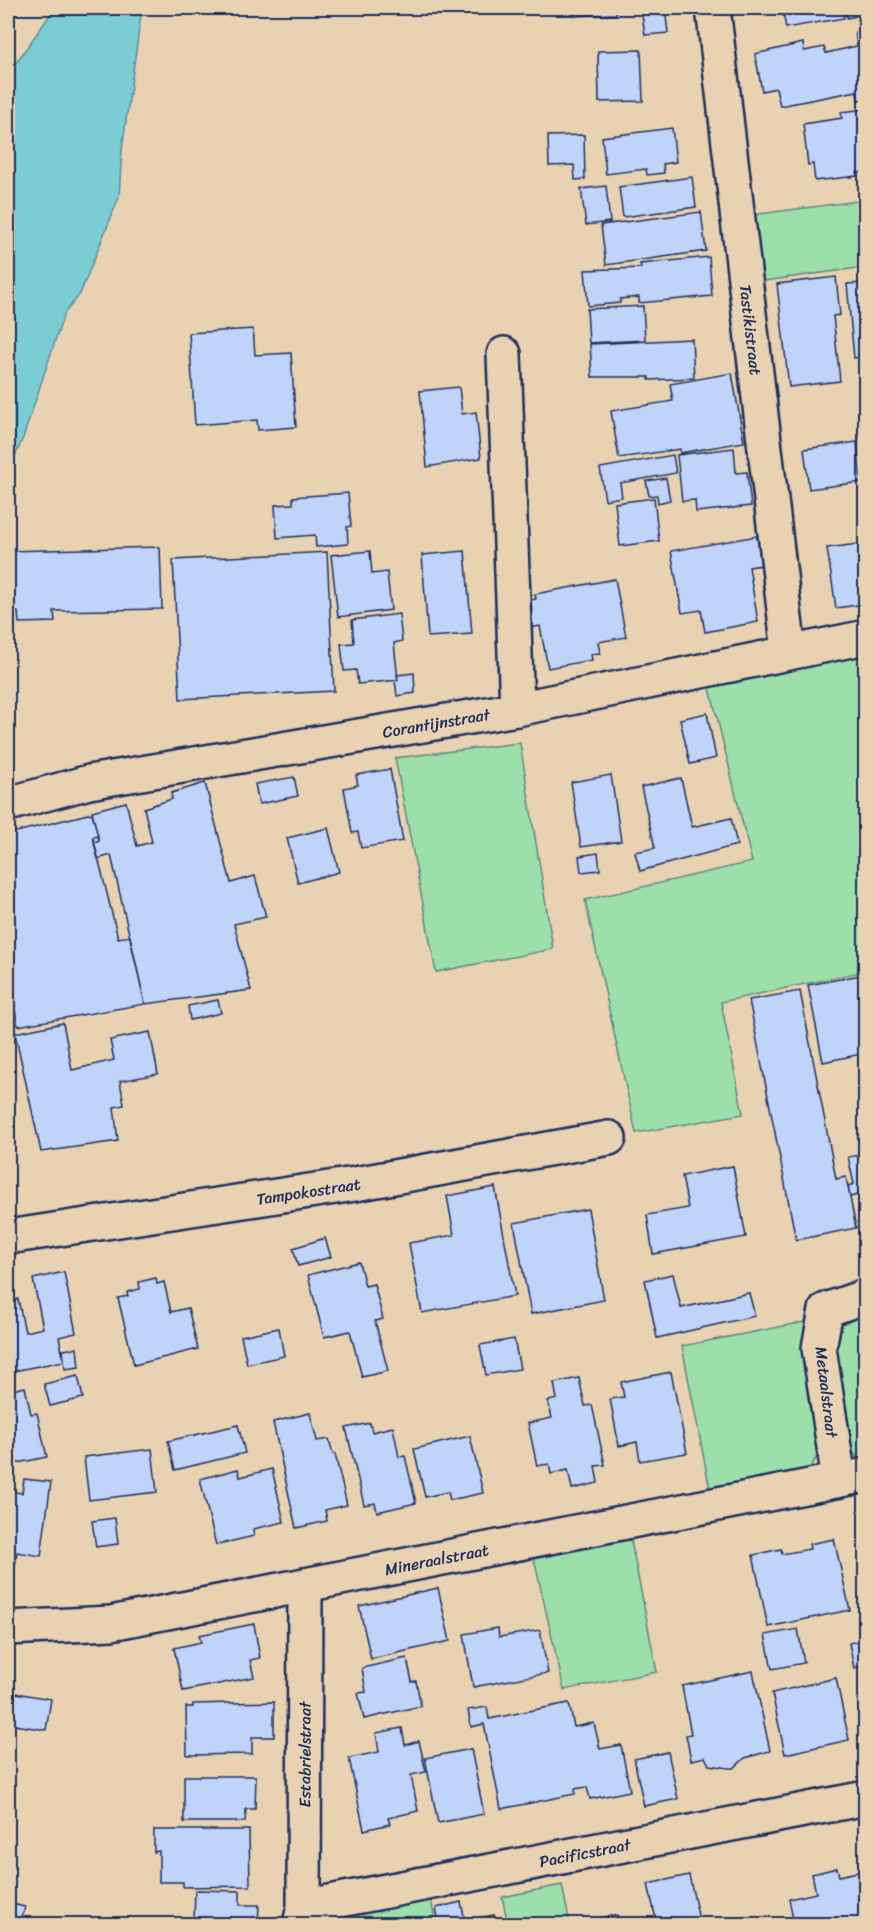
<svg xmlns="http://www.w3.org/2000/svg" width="873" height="1932" viewBox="0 0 873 1932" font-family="Sriracha,sans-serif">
	<rect width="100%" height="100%" fill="#e9d2b2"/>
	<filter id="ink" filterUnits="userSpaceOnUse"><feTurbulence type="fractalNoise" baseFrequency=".0167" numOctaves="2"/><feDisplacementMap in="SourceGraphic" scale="12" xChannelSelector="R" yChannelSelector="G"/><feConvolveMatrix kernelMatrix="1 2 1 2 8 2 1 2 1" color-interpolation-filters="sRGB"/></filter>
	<g filter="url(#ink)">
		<path fill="#9ddfaa" stroke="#5c8784" stroke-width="1.5" d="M865,200V267L750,283L744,216Z
			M865,648V971L721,1002L743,1114L636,1133L585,900L752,862L708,680Z
			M520,743L553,949L436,972L395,758Z
			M865,1305V1460H860L847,1446L830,1337L834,1325Z
			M805,1322L818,1455L809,1470L711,1495L682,1346Z
			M629,1531L657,1672L564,1690L532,1550Z
			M562,1885L570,1924H508L502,1897Z
			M430,1896L436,1924H322L329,1918Z"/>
		<path fill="#7ccdd3" stroke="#558ea4" stroke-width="1.5" d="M55,8H142L122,149L119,197L80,294L64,314L23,438L8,473V74Z"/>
		<path fill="#c0d3f8" stroke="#1b2f5e" stroke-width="1.5" d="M575,8H616V14L575,16Z
			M641,8H665L668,33L645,35Z
			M782,8H842L844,18L786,28Z
			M845,8H866V14L847,18Z
			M866,30V99L858,100L857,91L780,106L776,88L762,91L755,54L803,43L804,51L824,47L826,53L857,46L855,32Z
			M641,50L643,101L599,102L598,51Z
			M866,109V172L857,173V176L815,181L813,164L808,165L803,124L842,118L841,112Z
			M672,128L676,162L663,164L664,173L647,175L646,169L606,174L602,137Z
			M584,135L585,179L575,180L574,165L549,166L548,136Z
			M692,177L696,207L623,217L619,187Z
			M606,186L610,222L586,225L581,189Z
			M701,212L706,251L606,265L601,225Z
			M709,257L712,296L639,303V297L620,299V303L588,306L585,270L641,268L640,264Z
			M836,277L840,315L833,316L840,381L789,387L777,284Z
			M866,283V357L854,358L847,284Z
			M643,306L645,340L589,343L587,309Z
			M253,329L255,355L291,353L296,427L258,430L257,420L195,425L189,333Z
			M692,339L694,378L649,380V377H592L590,344Z
			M732,373L744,442L680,453V449L619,458L611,411L673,401L670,384Z
			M459,387L462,414L476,412L481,458L427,467L420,391Z
			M860,435H866V488H865Z
			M857,442L861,482L809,489L804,449Z
			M734,448L736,473L747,472L751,506L696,512L695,500L682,501L677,455Z
			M673,455L676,473L620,483L622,497L605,500L600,468Z
			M666,478L670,500L658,503L657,495L649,496L646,481Z
			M348,493L351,526L347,527L348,544L316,547L315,535L277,538L275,505L293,504V497Z
			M654,498L659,541L620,546L615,503Z
			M757,536L762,565L749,567L758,622L705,632L701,610L682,613L671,551Z
			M866,543V604L836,608L827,548Z
			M160,547L162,609L54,611L55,622L19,623L18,612L8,613V551Z
			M370,551L372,574L387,572L391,610L338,617L331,555Z
			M465,551L472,634L428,637L422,555Z
			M327,552L334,691L180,699L173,560Z
			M615,579L626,637L598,642L600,653L591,654L592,660L548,668L540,626L524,629L519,602L536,599L535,594Z
			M399,614L402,641L394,643L398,680L358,684L356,670L344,671L341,644L354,643L352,620Z
			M414,673L415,693L397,696L395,680H398L397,675Z
			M707,713L716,758L690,764L680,719Z
			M390,769L403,841L361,848L358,832L352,833L344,788L358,785L356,775Z
			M611,775L621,841L581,847L571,782Z
			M294,777L298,796L259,804L255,784Z
			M681,778L692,827L731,818L737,845L640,871L635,852L655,848L641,787Z
			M205,783L231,883L255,876L266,917L234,924L251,990L145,1004L111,855L98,859L94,843L99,841L92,811L126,802L137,846L152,842L144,808L172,799L171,793Z
			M92,813L98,836L93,837L118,938L130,936L145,1004L18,1026L15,1011H8V1001L15,1000L13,994L8,996V834Z
			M328,828L339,872L298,883L287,838Z
			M598,853L600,870L581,872L579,856Z
			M866,974V1053L823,1062L808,985Z
			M800,991L836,1179L846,1177L856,1228L796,1240L749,1000Z
			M218,1000L221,1013L190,1020L188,1006Z
			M63,1023L72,1070L114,1060L110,1040L150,1032L158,1074L120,1081L124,1105L114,1107L118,1141L41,1152L15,1033Z
			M866,1154V1193L850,1197L848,1186L854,1184L848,1157Z
			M733,1166L746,1237L653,1254L647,1215L688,1208L682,1176Z
			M495,1187L515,1296L422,1313L409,1243L454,1235L447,1196Z
			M588,1209L604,1300L531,1314L514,1223Z
			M325,1238L331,1257L298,1266L293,1248Z
			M359,1262L365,1286L374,1284L383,1319L375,1321L388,1371L362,1377L350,1331L324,1337L308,1275Z
			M64,1272L76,1333L59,1337L64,1361L8,1372V1302L18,1299L25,1332L43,1328L33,1279Z
			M673,1274L681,1308L749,1293L755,1316L657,1338L645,1280Z
			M156,1278L157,1284L164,1282L171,1312L188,1308L198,1349L134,1365L118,1298L128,1296L127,1292L140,1289L139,1282Z
			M279,1328L284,1356L247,1364L241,1336Z
			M514,1339L520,1369L486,1375L480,1345Z
			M77,1348L79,1367L65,1369L63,1350Z
			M671,1372L687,1453L640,1461L637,1442L619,1446L610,1399L624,1397L621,1382Z
			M78,1376L83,1398L50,1406L44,1384Z
			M579,1378L585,1406L592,1405L605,1465L595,1466L598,1483L572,1489L568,1470L551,1474L549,1464L537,1466L528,1423L552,1418L548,1401L557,1399L554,1383Z
			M25,1387L31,1414L37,1413L47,1457L8,1465V1391Z
			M310,1413L317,1441L329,1439L333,1454H335L347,1505L325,1510L327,1521L296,1528L273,1422Z
			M370,1423L372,1432L393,1427L399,1457L405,1456L416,1503L377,1512L375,1503L364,1505L346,1428Z
			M238,1425L245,1453L175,1470L168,1441Z
			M470,1436L483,1493L450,1500L448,1492L425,1497L414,1449Z
			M152,1449L157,1492L89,1500L84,1457Z
			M238,1469L240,1477L272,1469L284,1522L253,1529L254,1536L216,1545L200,1479Z
			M24,1479L51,1482L41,1556L17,1552L14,1573L8,1572V1491L22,1493Z
			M115,1518L118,1544L96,1547L92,1521Z
			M834,1539L850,1610L768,1627L753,1555L781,1549L782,1554L810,1549L809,1544Z
			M438,1588L450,1641L371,1659L359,1606Z
			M254,1624L260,1658L250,1660L254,1677L183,1691L174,1648L201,1642L199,1635Z
			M498,1628L499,1637L540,1630L548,1673L473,1687L464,1634Z
			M798,1629L804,1663L772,1669L765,1635Z
			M866,1640V1665L854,1668L849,1643Z
			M407,1658L412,1682L416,1681L421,1706L364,1719L358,1693L366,1692L362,1668Z
			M753,1671L770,1751L745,1758L734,1768H729L709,1765L705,1757L691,1760L686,1735L691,1734L682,1686Z
			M836,1678L849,1740L785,1754L772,1693Z
			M10,1692L51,1699L46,1730L8,1724Z
			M274,1702V1737H252V1754L187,1755L186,1707H193V1704Z
			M569,1703L574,1727L594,1723L600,1749L621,1745L630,1791L590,1799L587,1787L575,1789V1794L501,1809L484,1724L471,1727L468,1710L487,1707L489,1719Z
			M402,1728L405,1745L419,1741L426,1772L411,1775L418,1811L388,1818L390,1824L364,1830L349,1758L379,1752L376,1733Z
			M471,1749L484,1814L438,1823L425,1758Z
			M668,1752L678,1799L644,1806L634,1759Z
			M8,1774H11L8,1793Z
			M184,1776H256L255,1809H246L245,1822H184Z
			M154,1830H249L250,1886L183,1887V1882H159V1851L154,1852Z
			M837,1868L839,1876L866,1870V1922L861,1924H767L793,1919L789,1899L816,1893L812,1874Z
			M689,1875L700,1924H657L648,1884Z
			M195,1890L240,1891V1905H259L258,1924H177V1920L194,1921Z
			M461,1902L465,1921L494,1915L496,1924H439L436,1908Z
			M8,1903L25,1907L20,1924H8Z
			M617,1915L619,1924H574V1922Z
			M757,1920V1924H738Z"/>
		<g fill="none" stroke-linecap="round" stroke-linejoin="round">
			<g stroke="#1b2f5e" stroke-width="38">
				<g id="minor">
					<path id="s1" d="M713,8L789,652"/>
					<path d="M504,354L517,709"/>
					<path id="s2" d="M8,804L89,782L517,709L866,637"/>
					<path id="s3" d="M8,1237L355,1184L609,1138"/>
					<path d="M839,1480L819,1348L826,1310L866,1296"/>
					<path id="s4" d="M8,1628L111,1623L866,1475"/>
					<path id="s5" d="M304,1907L866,1798"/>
					<path id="s6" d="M300,1924L304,1907L305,1585"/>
				</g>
			</g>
			<use href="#minor" stroke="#e9d2b2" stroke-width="33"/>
		</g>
	</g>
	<g text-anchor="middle" stroke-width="6" stroke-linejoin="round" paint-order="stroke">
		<g font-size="16" fill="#1b2f5e" stroke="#e9d2b2">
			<text dy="6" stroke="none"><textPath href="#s1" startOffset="324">Tastikistraat</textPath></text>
			<text dy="6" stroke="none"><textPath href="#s2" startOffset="436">Corantijnstraat</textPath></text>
			<text dy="6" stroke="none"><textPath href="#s3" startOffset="304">Tampokostraat</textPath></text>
			<text transform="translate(827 1392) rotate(83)" y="6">Metaalstraat</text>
			<text dy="6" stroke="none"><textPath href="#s4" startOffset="435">Mineraalstraat</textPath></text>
			<text dy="6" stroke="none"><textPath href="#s6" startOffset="170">Estabrielstraat</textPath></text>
			<text dy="6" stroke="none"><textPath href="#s5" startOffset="286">Pacificstraat</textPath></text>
		</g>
	</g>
	<rect width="873" height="1932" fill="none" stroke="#e9d2b2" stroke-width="30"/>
	<rect x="15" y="15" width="843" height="1902" fill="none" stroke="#1b2f5e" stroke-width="2" filter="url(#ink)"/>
</svg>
